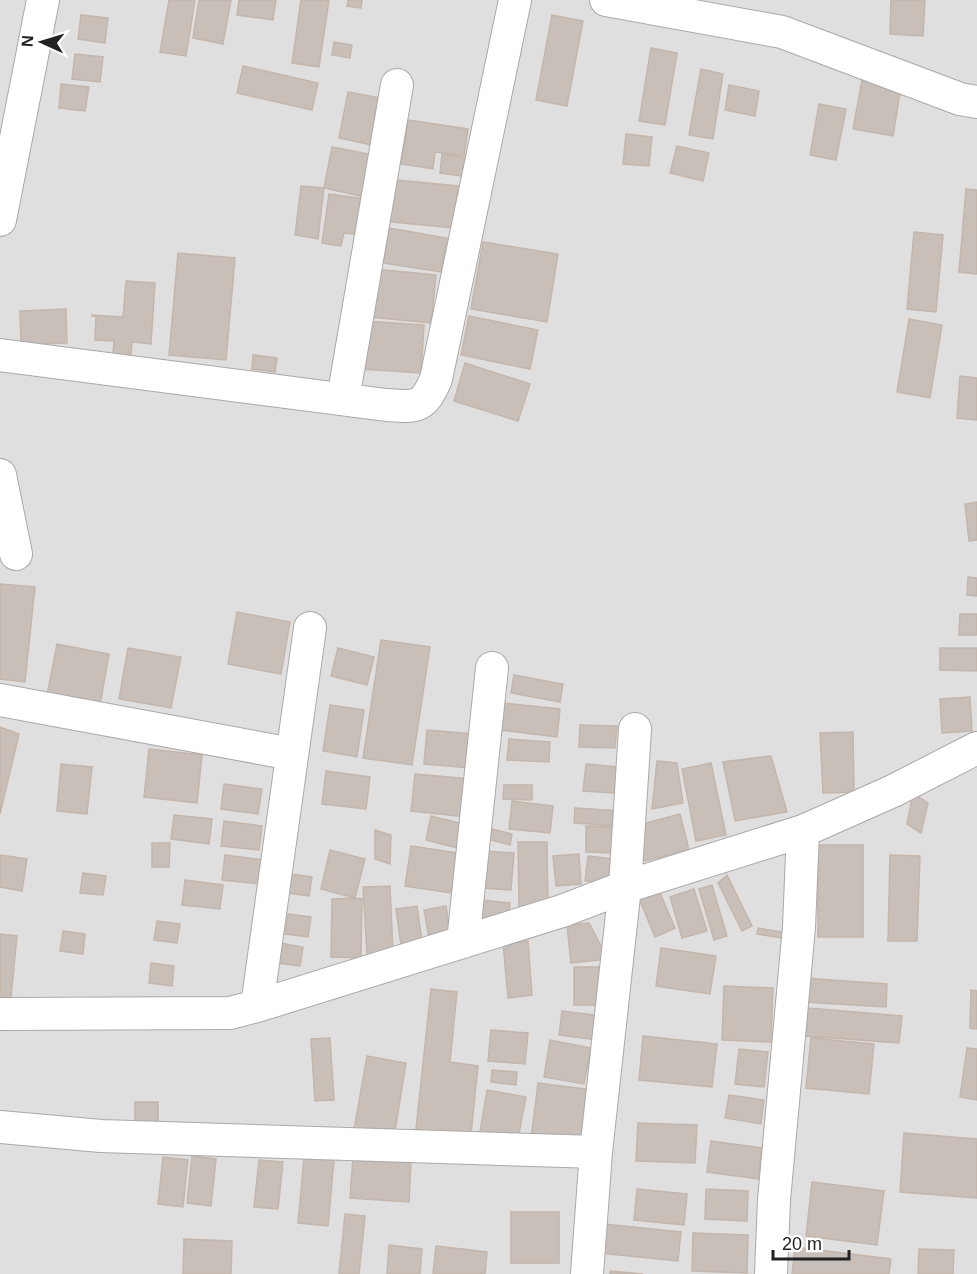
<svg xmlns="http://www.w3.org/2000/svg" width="977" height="1274" viewBox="0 0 977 1274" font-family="Helvetica,sans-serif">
	<rect width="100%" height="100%" fill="#f2efe9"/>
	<path fill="#e0dfdf" d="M0,0H977V1274H0Z"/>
	<path fill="#c7bfb8" stroke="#c4b6ab" stroke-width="1.5" d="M169,0H195L186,56L160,52Z
		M199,0H231L223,44L193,38Z
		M239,0H276L273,20L237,15Z
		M301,0H329L319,67L292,63Z
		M348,0H362L361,8L347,6Z
		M891,0H925L923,36L890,34Z
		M81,15L108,18L105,43L78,39Z
		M552,15L583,21L567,106L536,100Z
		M334,42L352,45L350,58L332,55Z
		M651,48L677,53L665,125L639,121Z
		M75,54L103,57L100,82L72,79Z
		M243,66L318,83L312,110L237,93Z
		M701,69L723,74L713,139L689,135Z
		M862,80L901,87L893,136L853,129Z
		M61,84L89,87L85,111L59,108Z
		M729,85L759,91L755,116L725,110Z
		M348,92L381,98L372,145L339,138Z
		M819,104L846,109L836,160L810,155Z
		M408,120L468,129L464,156L435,152L433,169L401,164Z
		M626,134L652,137L649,166L623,164Z
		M677,146L709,153L703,181L670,173Z
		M332,147L374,155L365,197L324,188Z
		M442,154L465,158L462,176L440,173Z
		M387,179L458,186L454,228L383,221Z
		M301,186L324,188L318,239L295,235Z
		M966,189L977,190V274L959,272Z
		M329,194L366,199L361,235L344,233L341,246L322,243Z
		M389,228L447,238L441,272L383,263Z
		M914,232L943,235L936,312L907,309Z
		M483,242L558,254L547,322L471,309Z
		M178,253L235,258L226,360L169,355Z
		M374,269L436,275L431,323L369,317Z
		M126,281L155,283L151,344L132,342L131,355L113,354L114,341L95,340L96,316H92V315L123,317Z
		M66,309L67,343L21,344L20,311Z
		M469,316L538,330L530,369L461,355Z
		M909,319L942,325L930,398L897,392Z
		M364,321L424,325L421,373L361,369Z
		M253,355L277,358L275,372L252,369Z
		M465,363L530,384L518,421L454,401Z
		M960,376L977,378V420L957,418Z
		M977,502V540L969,541L965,504Z
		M968,577L977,578V596L967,595Z
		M0,584L35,587L25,682L0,679Z
		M237,612L290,622L281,674L228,664Z
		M960,614H977V635H959Z
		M381,640L430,647L412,765L363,758Z
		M57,644L109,654L100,705L47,695Z
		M128,648L181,657L171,708L119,699Z
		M338,648L374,657L367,685L331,676Z
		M940,648H977V671L940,670Z
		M514,675L563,684L560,702L511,693Z
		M970,697L972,731L942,733L940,699Z
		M503,703L560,709L557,737L501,730Z
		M330,705L364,710L357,757L323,751Z
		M580,725L617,726L615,748L579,747Z
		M0,727L19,734L0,814Z
		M427,730L474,734L471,768L424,764Z
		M853,732L854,792L823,793L820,733Z
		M509,739L550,742L549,762L507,760Z
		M149,749L202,755L197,803L144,797Z
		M771,756L787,812L735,821L723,762Z
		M657,761L677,763L683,803L652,809Z
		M711,763L726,835L696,841L682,769Z
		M61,764L92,767L87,814L57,811Z
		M586,764L618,767L615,793L583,791Z
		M326,771L370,777L366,809L322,804Z
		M415,774L471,779L467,817L411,811Z
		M224,784L262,789L258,814L221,809Z
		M504,785H532V800L503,799Z
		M913,793L928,803L921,833L907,824Z
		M512,801L553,806L550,833L509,829Z
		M575,808L622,811L621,826L574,823Z
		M680,814L689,850L644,861L635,826Z
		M174,815L212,819L209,844L171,839Z
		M431,816L463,824L458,848L426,840Z
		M224,821L262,826L259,850L221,846Z
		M586,826L616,827L615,853L586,852Z
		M489,828L512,834L510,845L487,839Z
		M375,830L391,835L390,864L375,859Z
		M518,842H547L548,908H519Z
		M152,843H170L169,867H152Z
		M818,845H863V937H818Z
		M411,846L457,853L451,893L405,886Z
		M330,850L365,859L355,898L321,889Z
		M485,851L514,853L511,890L482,888Z
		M579,854L581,884L556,886L553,856Z
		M0,855L27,859L22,891L0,887Z
		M225,855L264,860L260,884L222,880Z
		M890,855L920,856L917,941H888Z
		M588,856L622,860L620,884L585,881Z
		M83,873L106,876L103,895L80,893Z
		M289,874L312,877L309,896L287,893Z
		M727,875L752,926L742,931L718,883Z
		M185,880L223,885L220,909L182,905Z
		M712,885L727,936L714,940L699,889Z
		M390,886L393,953L367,955L363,887Z
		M658,888L675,928L655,937L638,896Z
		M694,889L707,931L682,938L670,897Z
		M355,898L362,899L361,958L331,957L332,899Z
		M481,900L510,903L508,924L479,921Z
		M417,906L422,942L401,945L396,909Z
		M446,906L451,939L430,943L424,910Z
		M288,914L311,917L308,937L285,934Z
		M157,921L180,924L177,943L154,940Z
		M589,923L608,959L571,963L567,925Z
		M758,928L787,933L788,939L757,934Z
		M63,931L85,934L83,954L60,951Z
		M0,934L17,936L11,997L0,996Z
		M528,941L532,995L508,998L503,943Z
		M280,943L303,947L300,966L277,963Z
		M661,948L716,956L710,994L656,986Z
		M151,963L174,966L172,986L149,983Z
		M574,967H608L607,1005H574Z
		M805,978L887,984L886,1007L803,1002Z
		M724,986L773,988L771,1042L722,1040Z
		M431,989L457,992L450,1062L478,1066L470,1144L415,1138Z
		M971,990L977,991V1029L970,1028Z
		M808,1008L902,1016L899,1043L805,1036Z
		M562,1011L601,1016L598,1040L559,1035Z
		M491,1030L528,1033L525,1064L488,1061Z
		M643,1036L717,1044L712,1087L639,1080Z
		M330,1038L334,1100L315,1101L311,1039Z
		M811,1038L874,1044L869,1094L806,1088Z
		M550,1040L591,1048L584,1084L544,1077Z
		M967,1048L977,1049V1100L960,1097Z
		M739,1049L768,1052L764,1087L735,1084Z
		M367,1056L406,1063L394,1137L354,1130Z
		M492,1070L517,1072L516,1085L491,1082Z
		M538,1083L593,1090L586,1145L531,1138Z
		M487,1090L526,1097L518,1139L480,1132Z
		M729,1095L764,1100L761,1124L725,1118Z
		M135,1102H158V1132L135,1133Z
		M638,1123L697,1125L695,1163L636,1161Z
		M904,1133L977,1139V1198L900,1192Z
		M711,1141L762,1148L758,1179L707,1172Z
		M192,1156L216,1159L211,1206L187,1203Z
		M163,1157L188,1160L183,1207L158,1204Z
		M304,1158L334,1160L328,1226L298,1223Z
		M353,1158L411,1161L409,1202L350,1198Z
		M259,1160L283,1162L278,1209L254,1207Z
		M812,1182L884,1191L877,1245L806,1236Z
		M637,1189L687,1194L684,1225L634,1220Z
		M706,1189L748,1191L747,1221L705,1219Z
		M511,1212H559V1263H511Z
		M345,1214L365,1216L359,1274H339Z
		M603,1224L681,1232L678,1261L600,1253Z
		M693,1233L748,1235L747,1273L692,1271Z
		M184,1239L232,1241L231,1274H183Z
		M389,1245L422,1249L420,1274H387Z
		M436,1246L487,1252L485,1274H433Z
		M795,1247L891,1259L889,1274H792Z
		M919,1249L954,1250L953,1274H918Z
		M610,1271L643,1274H610Z"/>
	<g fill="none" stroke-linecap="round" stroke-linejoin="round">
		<g stroke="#a9a9a9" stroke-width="34">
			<path id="minor" d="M606,0L782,32L960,99L977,102
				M0,220L43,0
				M0,355L386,405C417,407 423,409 436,379L515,0
				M343,399L397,85
				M0,475L16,554
				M0,700L292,754
				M463,942L492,668
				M257,1006L310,628
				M0,1014L230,1013L257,1006L562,911L625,887L803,831L893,791L977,748
				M0,1127L101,1136L596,1152
				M587,1274L596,1152L625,887L635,729
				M771,1274L774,1200L799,927L803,831"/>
		</g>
		<use href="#minor" stroke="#fff" stroke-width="32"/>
	</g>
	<g transform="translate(42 42) rotate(274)" stroke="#ffffff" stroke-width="4.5" paint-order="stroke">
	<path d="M0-4.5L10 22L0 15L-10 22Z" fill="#222222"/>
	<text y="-9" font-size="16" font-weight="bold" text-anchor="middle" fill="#222222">N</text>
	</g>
	<path d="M773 1250v9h76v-9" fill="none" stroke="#222222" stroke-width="3"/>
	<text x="782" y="1250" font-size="18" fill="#222222" stroke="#ffffff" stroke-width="4.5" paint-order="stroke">20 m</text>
</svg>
